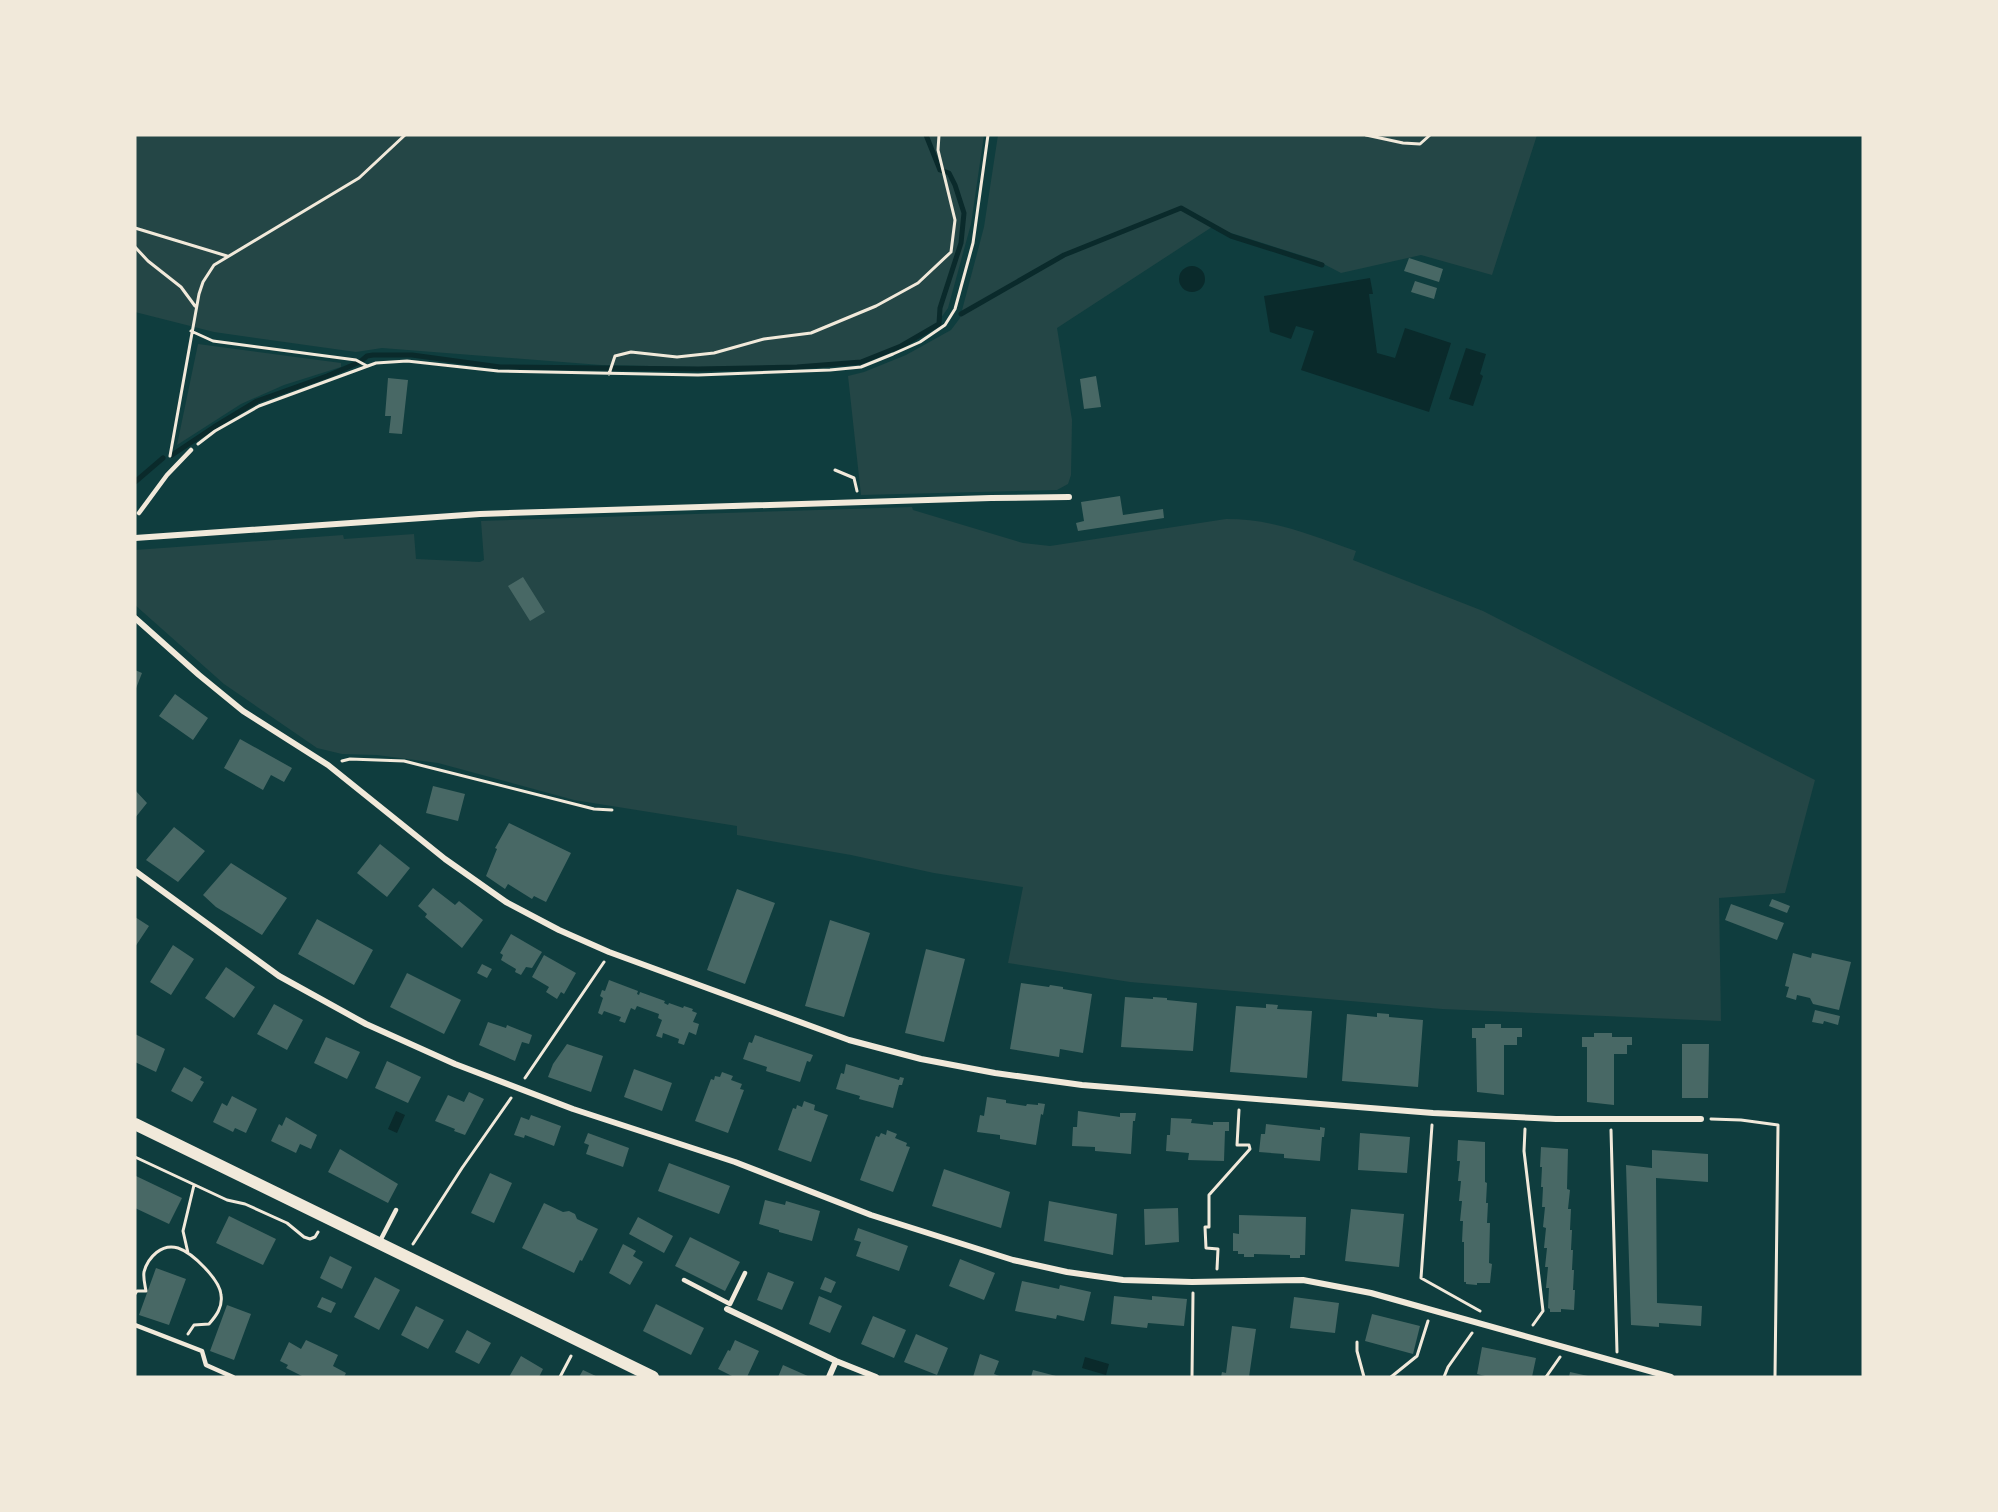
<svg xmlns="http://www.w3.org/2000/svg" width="1998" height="1512" viewBox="0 0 1998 1512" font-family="Barlow,sans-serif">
	<rect width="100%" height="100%" fill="#0f3d3e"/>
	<path fill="#244646" d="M135,135H984L971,224L948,308L938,322L900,345L861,360L796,366L698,367L601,365L382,348L356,352L214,332L135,312Z
		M998,135H1537L1492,275L1421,255L1341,273L1316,260L1212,227L1057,328L1072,420L1071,475L1068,484L1057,490L861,495L848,376L864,372L906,355L951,330L960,318L984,227Z
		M198,344L341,363V367L284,385L241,404L177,445Z
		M912,507L913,510L1023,543L1050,546L1226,519C1275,519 1310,535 1356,551L1353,560L1483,611L1815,780L1785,893L1719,898L1721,1021L1442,1009L1130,982L1008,963L1023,887L934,873L851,855L737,835V826L574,800L438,763L377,755L342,754L317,748L224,684L135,605V550L343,535L344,539L414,534L416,559L480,562L484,560L481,521Z"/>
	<path fill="#0a2a2b" d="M1179 279a13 13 0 1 1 26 0a13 13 0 1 1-26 0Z
		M1370,278L1373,294H1369L1377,353L1395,358L1405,328L1451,343L1429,412L1301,370L1314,331L1296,326L1291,339L1270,332L1264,296Z
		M1466,348L1486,354L1480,374L1483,376L1473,406L1449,399Z
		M396,1111L405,1115L397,1133L388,1129Z
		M1085,1357L1109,1364L1106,1375L1082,1368Z"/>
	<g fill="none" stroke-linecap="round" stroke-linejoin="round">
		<path stroke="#0a2a2b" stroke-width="5" d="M961,314L1064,255L1181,208L1231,236L1322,265
			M172,455L214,427L257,401L327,376L360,362L367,356L373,355H412L500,367L698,369L797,367L861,362L901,346L939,324L940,308L961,243L964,213L955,185L949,173L940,170L926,135
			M135,482L163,458"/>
	</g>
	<path fill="#486865" d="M1409,258L1443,269L1439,282L1404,271Z
		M1415,281L1437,288L1434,299L1411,292Z
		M1096,376L1101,407L1084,409L1080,379Z
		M388,378L408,380L402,434L389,433L391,416H385Z
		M1120,496L1123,515L1163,509L1164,518L1078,531L1076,523L1084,521L1081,502Z
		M523,577L545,612L530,621L508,586Z
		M135,670L142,673L135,691Z
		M175,694L208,718L193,740L159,716Z
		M240,739L292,768L284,782L271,775L263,790L224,768Z
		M433,786L465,794L458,821L426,813Z
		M135,790L147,803L135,818Z
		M509,823L571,853L546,902L534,896L532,899L508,884L505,889L486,876L497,849L495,848Z
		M174,827L205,851L178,882L146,860Z
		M380,844L410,868L387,897L357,873Z
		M231,863L287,898L262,935L216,907L203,895Z
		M433,888L455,905L459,901L483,920L462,948L425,917L427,914L418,906Z
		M737,889L775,903L745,984L707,970Z
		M1772,899L1790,906L1787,913L1769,906Z
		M1731,904L1784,923L1777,940L1725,920Z
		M135,917L149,926L135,947Z
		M317,919L373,950L354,985L298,954Z
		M830,920L870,933L844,1017L805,1006Z
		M511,934L542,952L532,968L526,967L521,975L515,972L516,969L501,960L503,955L500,953Z
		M173,945L194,959L171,995L150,982Z
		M926,949L965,959L944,1042L905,1033Z
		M1793,953L1811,958L1812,953L1851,962L1839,1010L1813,1004L1810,998L1797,995L1796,1000L1786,997L1789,987L1785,986Z
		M544,955L576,973L564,994L561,992L557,999L546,992L549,987L532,977Z
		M482,964L492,969L487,978L477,973Z
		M226,967L255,987L234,1018L205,998Z
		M407,973L461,1000L444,1034L390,1007Z
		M609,980L638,991L637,994L639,995L640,992L665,1001L664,1003L668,1005L669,1003L683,1008L684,1006L693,1009L692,1011L697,1013L693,1022L699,1024L696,1035L689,1032L684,1045L678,1043L679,1039L663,1033L662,1038L656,1036L662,1020L658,1018L659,1014L637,1006L635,1010L631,1008L625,1023L619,1021L621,1017L604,1011L602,1015L598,1013L603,998L600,996L602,990L605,991Z
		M1021,983L1049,987L1050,985L1063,987V989L1092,994L1083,1053L1060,1049L1059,1057L1010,1049Z
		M1125,997L1153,999V997L1167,998V1000L1197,1003L1193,1051L1121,1047Z
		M274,1004L303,1020L287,1050L257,1034Z
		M1266,1004L1278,1005L1277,1009L1312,1011L1307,1078L1230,1072L1236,1006L1266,1008Z
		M1815,1010L1840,1016L1838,1025L1824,1021L1823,1024L1812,1022Z
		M1377,1013L1389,1014V1017L1423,1020L1418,1087L1342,1081L1347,1014L1377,1017Z
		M488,1022L506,1028L507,1025L532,1035L529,1044L522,1042L515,1061L479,1045Z
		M1485,1024H1501V1028H1522V1037H1517V1045H1504V1095L1477,1092L1476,1038H1472V1028H1485Z
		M1594,1033H1612V1037H1632V1045H1627V1054H1614V1105L1587,1102V1047H1582V1037H1594Z
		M135,1034L165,1049L156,1072L135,1062Z
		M755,1035L813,1055L810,1062L807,1061L800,1082L766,1071L767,1067L743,1059L749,1042L752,1043Z
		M326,1037L360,1052L347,1079L314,1063Z
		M567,1044L603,1056L591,1092L548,1077L553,1064Z
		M1682,1044H1709L1708,1098H1682Z
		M387,1061L421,1077L408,1103L375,1088Z
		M846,1064L899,1080L900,1077L904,1078L902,1085H899L893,1108L859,1099L860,1096L836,1089L841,1073L844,1074Z
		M184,1067L202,1077L200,1080L204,1082L192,1102L171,1091Z
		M634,1069L672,1083L662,1111L624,1097Z
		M722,1072L733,1076L731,1080L742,1084L740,1089L744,1090L728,1133L695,1121L711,1079L714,1080L715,1076L720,1077Z
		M469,1092L484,1099L465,1135L454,1131L455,1129L435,1121L448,1095L464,1102Z
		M232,1096L257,1109L246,1133L235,1128L233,1132L213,1122L222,1103L227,1106Z
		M987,1097L1006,1100V1103L1026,1106L1027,1104L1038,1105V1103L1045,1104L1043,1115L1041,1114L1036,1145L1000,1139V1135L977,1132L980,1115L984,1116Z
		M804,1101L815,1105L814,1110L828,1115L811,1162L778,1150L793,1108L796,1109L797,1105L802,1107Z
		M1078,1111L1120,1117V1113H1136L1135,1121H1133L1131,1154L1095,1151V1147L1072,1146L1073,1127H1077Z
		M531,1115L561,1126L554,1146L525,1135L524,1138L514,1135L521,1117L529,1120Z
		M286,1117L317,1135L311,1149L300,1144L296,1153L271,1141L279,1124L282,1126Z
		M1171,1118L1192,1119L1191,1123L1213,1125V1122H1229V1131H1225L1224,1161L1188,1160L1189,1153L1166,1151L1167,1135H1170Z
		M1266,1124L1320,1130V1127L1325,1128L1324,1137H1322L1320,1161L1284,1158V1154L1259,1152L1261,1134H1265Z
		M887,1130L897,1134L895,1138L907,1143L906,1146L910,1147L893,1192L860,1180L876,1136L879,1137L881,1133L886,1135Z
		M588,1133L629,1148L623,1167L586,1154L589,1145L584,1143Z
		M1360,1133L1410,1137L1407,1173L1358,1170Z
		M1458,1140L1485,1142V1182L1487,1183L1486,1203H1488L1487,1223H1490L1489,1263L1492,1264L1490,1283H1477V1285L1466,1284V1282H1464V1242H1462L1463,1221H1460L1462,1201H1459L1461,1181H1458L1460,1161H1457Z
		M1541,1147L1568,1149L1567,1189L1570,1190L1568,1209H1571L1570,1230H1572L1571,1250H1573L1572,1270H1574L1573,1290H1575L1574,1310L1561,1309V1312H1550V1309L1548,1308L1549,1288H1546L1548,1267H1545L1547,1248H1544L1546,1228L1543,1227L1545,1207H1542L1543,1187H1541L1542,1167H1540Z
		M340,1149L398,1184L388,1203L328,1172Z
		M1652,1150L1708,1154V1182L1656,1178L1657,1303L1702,1306L1701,1326L1659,1323V1327L1631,1325L1626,1165L1652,1168Z
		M669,1163L730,1186L719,1214L658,1191Z
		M944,1169L1010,1192L1001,1228L932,1206Z
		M490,1173L512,1183L494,1223L471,1213Z
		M136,1176L182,1198L169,1224L135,1208Z
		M765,1200L785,1205L786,1201L820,1211L812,1241L779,1232V1230L759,1224Z
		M1049,1201L1117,1214L1113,1255L1044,1241Z
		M544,1203L563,1212L569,1211L575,1214L577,1219L598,1229L582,1261L580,1260L574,1273L522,1248Z
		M1178,1208L1179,1242L1145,1245L1144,1209Z
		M1351,1209L1404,1214L1399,1267L1345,1261Z
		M1239,1215L1306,1217L1305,1255H1300V1258H1290V1255L1254,1254V1257H1244V1254H1238V1251H1233V1233L1239,1234Z
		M229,1216L276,1239L263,1265L216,1243Z
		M638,1217L673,1236L664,1253L629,1234Z
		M858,1228L908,1246L899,1271L856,1256L861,1242L854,1240Z
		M690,1237L740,1262L725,1291L675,1266Z
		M623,1244L636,1251L633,1256L643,1262L630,1285L609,1273Z
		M330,1256L352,1267L342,1289L320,1278Z
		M960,1259L995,1273L984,1300L949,1286Z
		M156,1268L186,1279L169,1325L139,1315Z
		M768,1272L794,1282L782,1310L757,1300Z
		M375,1277L400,1290L379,1330L354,1317Z
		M825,1277L836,1282L831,1293L820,1289Z
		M1022,1281L1059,1289L1060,1285L1091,1292L1084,1321L1057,1315L1056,1319L1015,1311Z
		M819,1296L842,1306L830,1333L809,1324Z
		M1114,1296L1152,1300V1296L1187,1299L1184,1326L1148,1323L1147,1328L1111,1324Z
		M322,1297L336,1303L331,1313L317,1307Z
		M1294,1297L1339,1303L1335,1333L1290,1328Z
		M656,1304L704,1328L691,1355L643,1331Z
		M227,1305L251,1314L234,1360L210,1351Z
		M416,1306L444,1320L428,1349L401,1335Z
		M1372,1314L1420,1326L1413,1354L1365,1341Z
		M873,1316L906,1330L894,1358L861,1344Z
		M1232,1326L1256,1329L1249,1377H1221L1222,1372L1226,1373Z
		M467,1330L491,1343L479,1364L455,1352Z
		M916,1334L948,1348L937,1375L904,1362Z
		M306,1340L338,1355L333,1366L346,1373L344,1377H304L286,1368L288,1365L280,1361L289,1342L301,1349Z
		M735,1340L759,1351L747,1377H734L718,1369L728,1350L730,1351Z
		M1482,1347L1536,1358L1532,1377H1489L1477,1374Z
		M980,1354L999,1361L994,1374L1002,1377H973Z
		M521,1356L543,1369L539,1377H509Z
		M783,1365L810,1377H778Z
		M583,1370L598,1377H579Z
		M1033,1370L1056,1376V1377H1031Z
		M1570,1372L1588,1376V1377H1569Z"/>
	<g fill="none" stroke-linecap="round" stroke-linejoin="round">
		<path stroke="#f1e9da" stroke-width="3" d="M1366,135L1403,143L1420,144L1430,135
			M135,228L227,256
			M135,247L148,261L181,287L195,306
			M191,331L213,341L356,360L367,366
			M609,374L615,356L631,352L677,357L714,353L764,339L811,333L876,306L918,283L951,252L955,220L938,150L939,135
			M198,444L215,431L259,406L376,363L407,361L498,371L698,375L830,370L861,367L893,354L920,342L945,325L955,309L973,243L988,135
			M170,456L199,294L203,282L214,265L359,178L405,135
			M835,470L854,478L857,491
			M342,761L350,759L404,761L594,809L612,810
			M525,1078L604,962
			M1711,1119L1741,1120L1778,1125L1775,1377
			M1432,1125L1421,1278L1480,1311
			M1525,1129L1524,1151L1543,1311L1533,1325
			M1611,1130L1617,1352
			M135,1157L227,1200L245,1204L287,1223L304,1237L310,1239L315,1237L318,1232
			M413,1244L462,1168L511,1098
			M188,1253L183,1231L194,1185
			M1217,1269L1218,1249L1206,1248L1205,1227H1209V1195L1250,1149L1249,1145H1237L1239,1110
			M135,1294L137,1291H146C145,1285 143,1278 144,1272C148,1257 162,1243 178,1248C193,1253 220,1280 221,1295C223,1307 216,1316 209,1324L194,1325L188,1334
			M1357,1342V1351L1364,1377
			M560,1377L571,1356
			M1192,1377L1193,1293
			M1391,1377L1417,1356L1428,1321
			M1444,1377L1448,1367L1472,1333
			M1546,1377L1560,1357"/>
		<path stroke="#f1e9da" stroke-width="4.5" d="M139,513L167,475L191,450
			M380,1241L396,1210
			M684,1280L730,1304
			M730,1304L745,1273
			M135,1325L202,1351L206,1365L233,1377"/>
		<path stroke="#f1e9da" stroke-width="6" d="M135,538L480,514L991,498L1069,497
			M135,618L199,675L243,711L328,765L445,859L506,902L559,930L609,952L849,1040L921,1059L995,1073L1082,1085L1433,1113L1556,1119H1701
			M135,871L279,976L366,1024L455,1064L573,1109L735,1162L871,1215L1013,1260L1067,1272L1123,1280L1192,1282L1303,1280L1371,1293L1671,1377
			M727,1309L836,1361L876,1377
			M829,1377L836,1361"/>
		<path stroke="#f1e9da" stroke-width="12" d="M135,1124L653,1377"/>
	</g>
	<rect width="1998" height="1512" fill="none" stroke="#f1e9da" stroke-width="273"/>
</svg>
